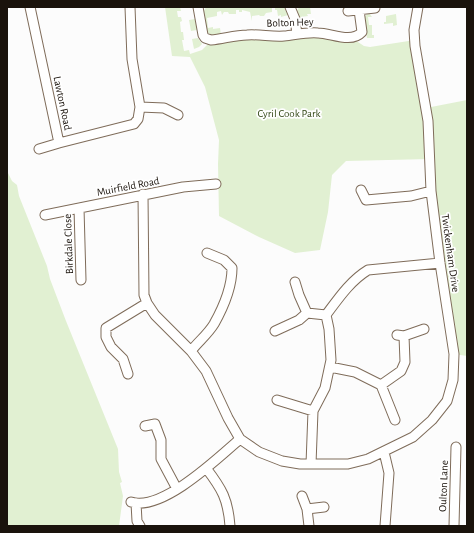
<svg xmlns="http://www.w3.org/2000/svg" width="474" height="533" viewBox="0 0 474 533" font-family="'Alegreya Sans',sans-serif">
	<rect width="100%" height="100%" fill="#fcfcfc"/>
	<path fill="#e1f0d2" d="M165,7H180L181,11H177L178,17H181L182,21L180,22L181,32H183L184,40H182L184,51L189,50L190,54L202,50L208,44L246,39L314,35L355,40L364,46L370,47L415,40L426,108L467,100V356L454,354L430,159L346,161L332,175L328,212L320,250L295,253L259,237L219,216L218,164L219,140L205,87L190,57L172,56Z
		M206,7H272V12L266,13L264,16H260L259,15L252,16V21L250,12L242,10V12H239V10H236V14H229L228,12H224L222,15L221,11L217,12V16L207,18L208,28L213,27V29L220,28L221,35H211L206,31L204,11Z
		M275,7H284L288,15L281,17V15L278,16L277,10H275Z
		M299,7H310L311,14H307L308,16L301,17L302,20H300L297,11Z
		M369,13L372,17H368L369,25H372V35H374V38H367L364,20L365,16Z
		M396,14L397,25L393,26V23L384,24V22H386V16Z
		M195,19L197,30L191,31L189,20Z
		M198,38L202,44L199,47L194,49L192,39Z
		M7,171L12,181L17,185L19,196L47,266L50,279L66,321L118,449L119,472L122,482L120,483L123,496L119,526H7Z"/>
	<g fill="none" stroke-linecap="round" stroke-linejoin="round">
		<g stroke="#7f6c5a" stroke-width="11">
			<path id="minor" d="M30,7L59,143L134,124L138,119L140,107L164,108L178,115
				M130,7L132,59L140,107
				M198,7L203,35L205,38L211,40C223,39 235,35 247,35C259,34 272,37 284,36C295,35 306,32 318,33C331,33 351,44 362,32L359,10
				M290,7L295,19L297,34
				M348,11L375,8
				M39,149L59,143
				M361,190L366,200L411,196L431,191
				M143,194L144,295L147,303L155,315L191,351L206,371L228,418L240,439L259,452L282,461L300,464H348L368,459L413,437L432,420L447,401L453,380L454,354L440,263L431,191L428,121L415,46L414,30L418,7
				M79,208L81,280
				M45,215L183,187L216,184
				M307,313L326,315
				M275,331L299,320L307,313L299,295L295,282
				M397,335L404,336L424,329
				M191,351C198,342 208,334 214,324C223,308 232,287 232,268L224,260L207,253
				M330,367L355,372L381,385L395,420
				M128,374L123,359L111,347L106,337V328L147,303
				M381,385L401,371L405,362L404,336
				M277,400L313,411
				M145,426L155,424L161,440V459L177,489
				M384,452L389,473L385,526
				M311,464L313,411L325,388L331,360L329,329L326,315C338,299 350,281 368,270L440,263
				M206,468C222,489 228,499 230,526
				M302,496L307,509L309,526
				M131,502C162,512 218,458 240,439
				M136,503L137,521L140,526
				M307,509L324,507
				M454,526L456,447"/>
		</g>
		<use href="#minor" stroke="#fff" stroke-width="9"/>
	</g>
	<g text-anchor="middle" stroke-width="3.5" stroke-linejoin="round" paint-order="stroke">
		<g font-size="11" fill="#1a130c" stroke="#fff">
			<text transform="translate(290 22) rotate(-2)" y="4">Bolton Hey</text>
			<text transform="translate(63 103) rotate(78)" y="4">Lawton Road</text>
			<text transform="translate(128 186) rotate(-11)" y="4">Muirfield Road</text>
			<text transform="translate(68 244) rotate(-92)" y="4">Birkdale Close</text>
			<text transform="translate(451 253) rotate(82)" y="4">Twickenham Drive</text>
			<text transform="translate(443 486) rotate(-88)" y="4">Oulton Lane</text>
		</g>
		<g font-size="11" fill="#324715" stroke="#fff">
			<text x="289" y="117">Cyril Cook Park</text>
		</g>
	</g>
	<rect width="474" height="533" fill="none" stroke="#1a130c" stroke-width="16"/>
</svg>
